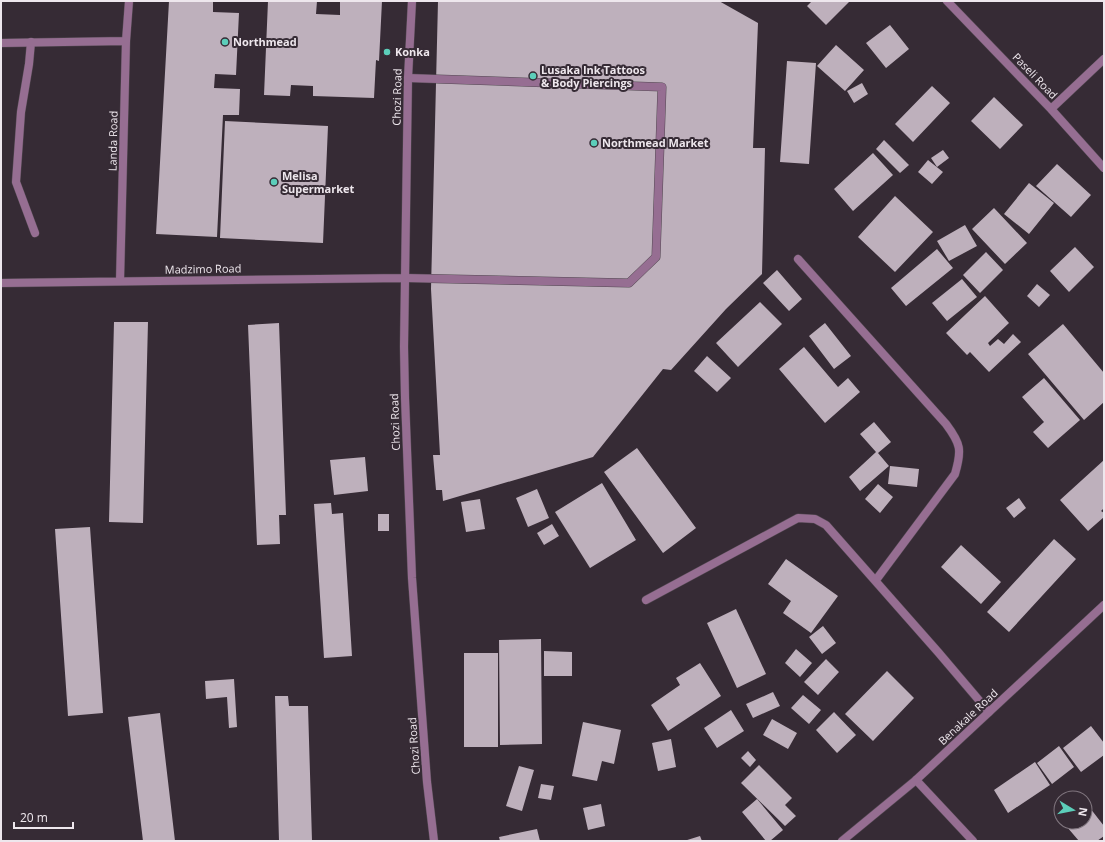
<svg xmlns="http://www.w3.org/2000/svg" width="1105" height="842" viewBox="0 0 1105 842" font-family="'Open Sans',sans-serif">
	<rect width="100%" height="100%" fill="#362b35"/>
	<path fill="#beb0bc" d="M169,1H213V12L239,13L236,75L215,74L214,88L240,89L239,115H223L217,237L156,234Z
		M268,1H317L316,14L340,15V1H382L379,61L376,60L374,98L313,96V86L291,85L290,96L264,95Z
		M438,1H719L758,23L753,148H765L762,274L726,309L671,370L663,369L593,457L443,501L442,490H436L433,455H440L431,289Z
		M812,1H850L826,25L807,6Z
		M890,25L909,49L886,68L866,43Z
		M836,45L864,70L845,91L817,66Z
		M787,61L816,63L809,164L780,162Z
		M862,83L868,94L854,103L847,91Z
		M932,86L950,103L913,142L895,124Z
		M994,97L1023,125L1000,149L971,121Z
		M225,121L328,126L323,243L220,238Z
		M884,140L909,165L900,173L876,149Z
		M943,150L949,158L937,167L931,158Z
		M873,153L893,175L853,211L834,189Z
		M928,160L943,172L932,184L918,172Z
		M1057,164L1091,195L1071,217L1036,186Z
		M1029,183L1054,203L1029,234L1004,214Z
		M895,196L933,232L895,272L858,237Z
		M994,208L1027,243L1005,264L972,229Z
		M965,225L977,246L949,261L937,241Z
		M1075,247L1094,267L1069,292L1050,271Z
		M937,249L953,268L906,306L891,288Z
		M986,252L1003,270L980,293L963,275Z
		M777,270L802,299L789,311L763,283Z
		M962,279L977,297L947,321L932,303Z
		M1037,284L1050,295L1039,307L1027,296Z
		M985,296L1009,323L988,343L990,346L998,339L1004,344L1013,334L1021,342L989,372L970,352L967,355L946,333Z
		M760,302L782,324L738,367L716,343Z
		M114,322H148L143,523L109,522Z
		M279,323L286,515H279L280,544L257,545L248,325Z
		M825,323L851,356L834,369L809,336Z
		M1063,324L1104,373V402L1084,420L1028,354Z
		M804,347L838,387L848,378L860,392L825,423L779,369Z
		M707,356L731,378L717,392L694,371Z
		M1044,378L1080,420L1048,448L1033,432L1044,422L1022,397Z
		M874,422L891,442L878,453L889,466L860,491L849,477L876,452L860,434Z
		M637,448L696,528L663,553L604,472Z
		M365,457L368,491L334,495L330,460Z
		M1104,460V508L1101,511L1104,513V517L1088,531L1060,500Z
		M890,466L919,469L917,487L888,484Z
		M602,483L636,540L590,568L555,512Z
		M878,484L893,497L880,513L865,499Z
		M537,489L549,518L528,527L516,498Z
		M1019,498L1026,508L1014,518L1006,508Z
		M480,499L485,529L466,532L461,502Z
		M331,503L332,514L343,513L352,656L324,658L314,504Z
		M378,514H389V531H378Z
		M552,524L559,536L544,545L537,533Z
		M90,527L103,713L68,716L55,529Z
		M1054,539L1076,559L1009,632L987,612Z
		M961,545L1001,582L981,604L941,567Z
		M786,559L838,596L811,633L783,613L791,601L768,584Z
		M736,609L766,674L737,688L707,623Z
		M823,626L836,643L822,654L809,637Z
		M541,639L542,744L500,745L499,640Z
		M796,649L812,663L800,677L785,663Z
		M544,651L572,652V676H544Z
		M464,653H498V747H464Z
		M826,659L839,672L818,695L804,682Z
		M700,663L721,696L668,731L651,705L680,685L676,678Z
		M887,671L914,698L873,741L845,714Z
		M234,679L237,727L229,728L227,697L206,699L205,681Z
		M773,692L780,706L753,718L746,704Z
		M803,695L821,710L809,724L791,708Z
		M275,696H288L289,706H308L312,841H279Z
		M731,710L744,731L717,748L704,728Z
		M834,712L856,735L837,753L816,730Z
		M160,713L175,841H143L128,717Z
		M772,719L797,733L788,749L763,735Z
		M583,722L621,730L614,764L602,761L597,781L572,776Z
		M1091,726L1104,743V755L1081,772L1063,748Z
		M671,739L676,767L658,771L652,743Z
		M1059,746L1074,767L1052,784L1037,763Z
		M748,751L756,760L750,767L741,758Z
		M1035,762L1050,785L1008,813L994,790Z
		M759,765L792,798L785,805L796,816L785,826L741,783Z
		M519,766L534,770L522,811L506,806Z
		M541,784L554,786L551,800L538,798Z
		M757,799L783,830L770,841H766L742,812Z
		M601,804L605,826L588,830L583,808Z
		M1090,808L1104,826V836L1097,841H1079L1067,827L1073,822H1085V812Z
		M537,829L540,841H500L499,837Z
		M700,836L702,841H684Z"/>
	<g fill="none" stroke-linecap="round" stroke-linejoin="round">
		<g stroke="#534952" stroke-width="9">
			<path id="service" d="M31,42L29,64L21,112L16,182L35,233
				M405,278L629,283L656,257L662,87L408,78"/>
		</g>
		<g stroke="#534952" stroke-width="9">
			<path id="minor" d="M412,1L408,78L404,347L405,398L412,578L427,782L434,841
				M947,1L1051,109L1104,168
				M1,43L126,41
				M1051,109L1104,59
				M798,259L946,424C961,444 962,450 955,474L876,580
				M120,281L126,41L129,1
				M1,283L405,278
				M646,600L798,518L815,519L826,525L938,652L989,712
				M916,780L973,841"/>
		</g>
		<g stroke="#534952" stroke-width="9">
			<path id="tertiary" d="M842,841L916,780L1104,605"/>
		</g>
		<use href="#service" stroke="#966e92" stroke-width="8"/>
		<use href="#minor" stroke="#966e92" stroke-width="8"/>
		<use href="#tertiary" stroke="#966e92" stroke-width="8"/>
	</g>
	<g fill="#5cceba" stroke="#362b35" stroke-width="1.5">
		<circle cx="225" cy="42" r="4"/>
		<circle cx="387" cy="52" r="4"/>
		<circle cx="533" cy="76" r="4"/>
		<circle cx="594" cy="143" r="4"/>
		<circle cx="274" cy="182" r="4"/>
	</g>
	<g text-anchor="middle" stroke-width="4" stroke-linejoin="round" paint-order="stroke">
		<g font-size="11" font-weight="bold" fill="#eee7ed" stroke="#362b35" text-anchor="start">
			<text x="233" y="46">Northmead</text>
			<text x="395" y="56">Konka</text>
			<text x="541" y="74">Lusaka Ink Tattoos<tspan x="541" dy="13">&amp; Body Piercings</tspan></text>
			<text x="602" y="147">Northmead Market</text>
			<text x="282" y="180">Melisa<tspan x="282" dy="13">Supermarket</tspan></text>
		</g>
		<g font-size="11" fill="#eee7ed" stroke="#362b35">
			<text transform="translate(1035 76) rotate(46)" y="4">Paseli Road</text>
			<text transform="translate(397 97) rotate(-89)" y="4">Chozi Road</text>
			<text transform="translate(113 141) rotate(-89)" y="4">Landa Road</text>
			<text transform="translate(203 269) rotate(-1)" y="4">Madzimo Road</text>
			<text transform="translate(395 422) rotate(-92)" y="4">Chozi Road</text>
			<text transform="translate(968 717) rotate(-43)" y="4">Benakale Road</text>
			<text transform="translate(414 746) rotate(-94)" y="4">Chozi Road</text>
		</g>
	</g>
	<rect width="1105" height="842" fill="none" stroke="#eee7ed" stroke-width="4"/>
	<g transform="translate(1073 810) rotate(100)"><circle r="19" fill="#362b35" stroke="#80767f"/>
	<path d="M0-3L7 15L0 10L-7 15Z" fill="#5cceba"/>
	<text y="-6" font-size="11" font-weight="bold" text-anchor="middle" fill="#eee7ed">N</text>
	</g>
	<path d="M14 822v6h59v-6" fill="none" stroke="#eee7ed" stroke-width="2"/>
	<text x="20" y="822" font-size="12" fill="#eee7ed" stroke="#362b35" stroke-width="3" paint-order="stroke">20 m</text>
</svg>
